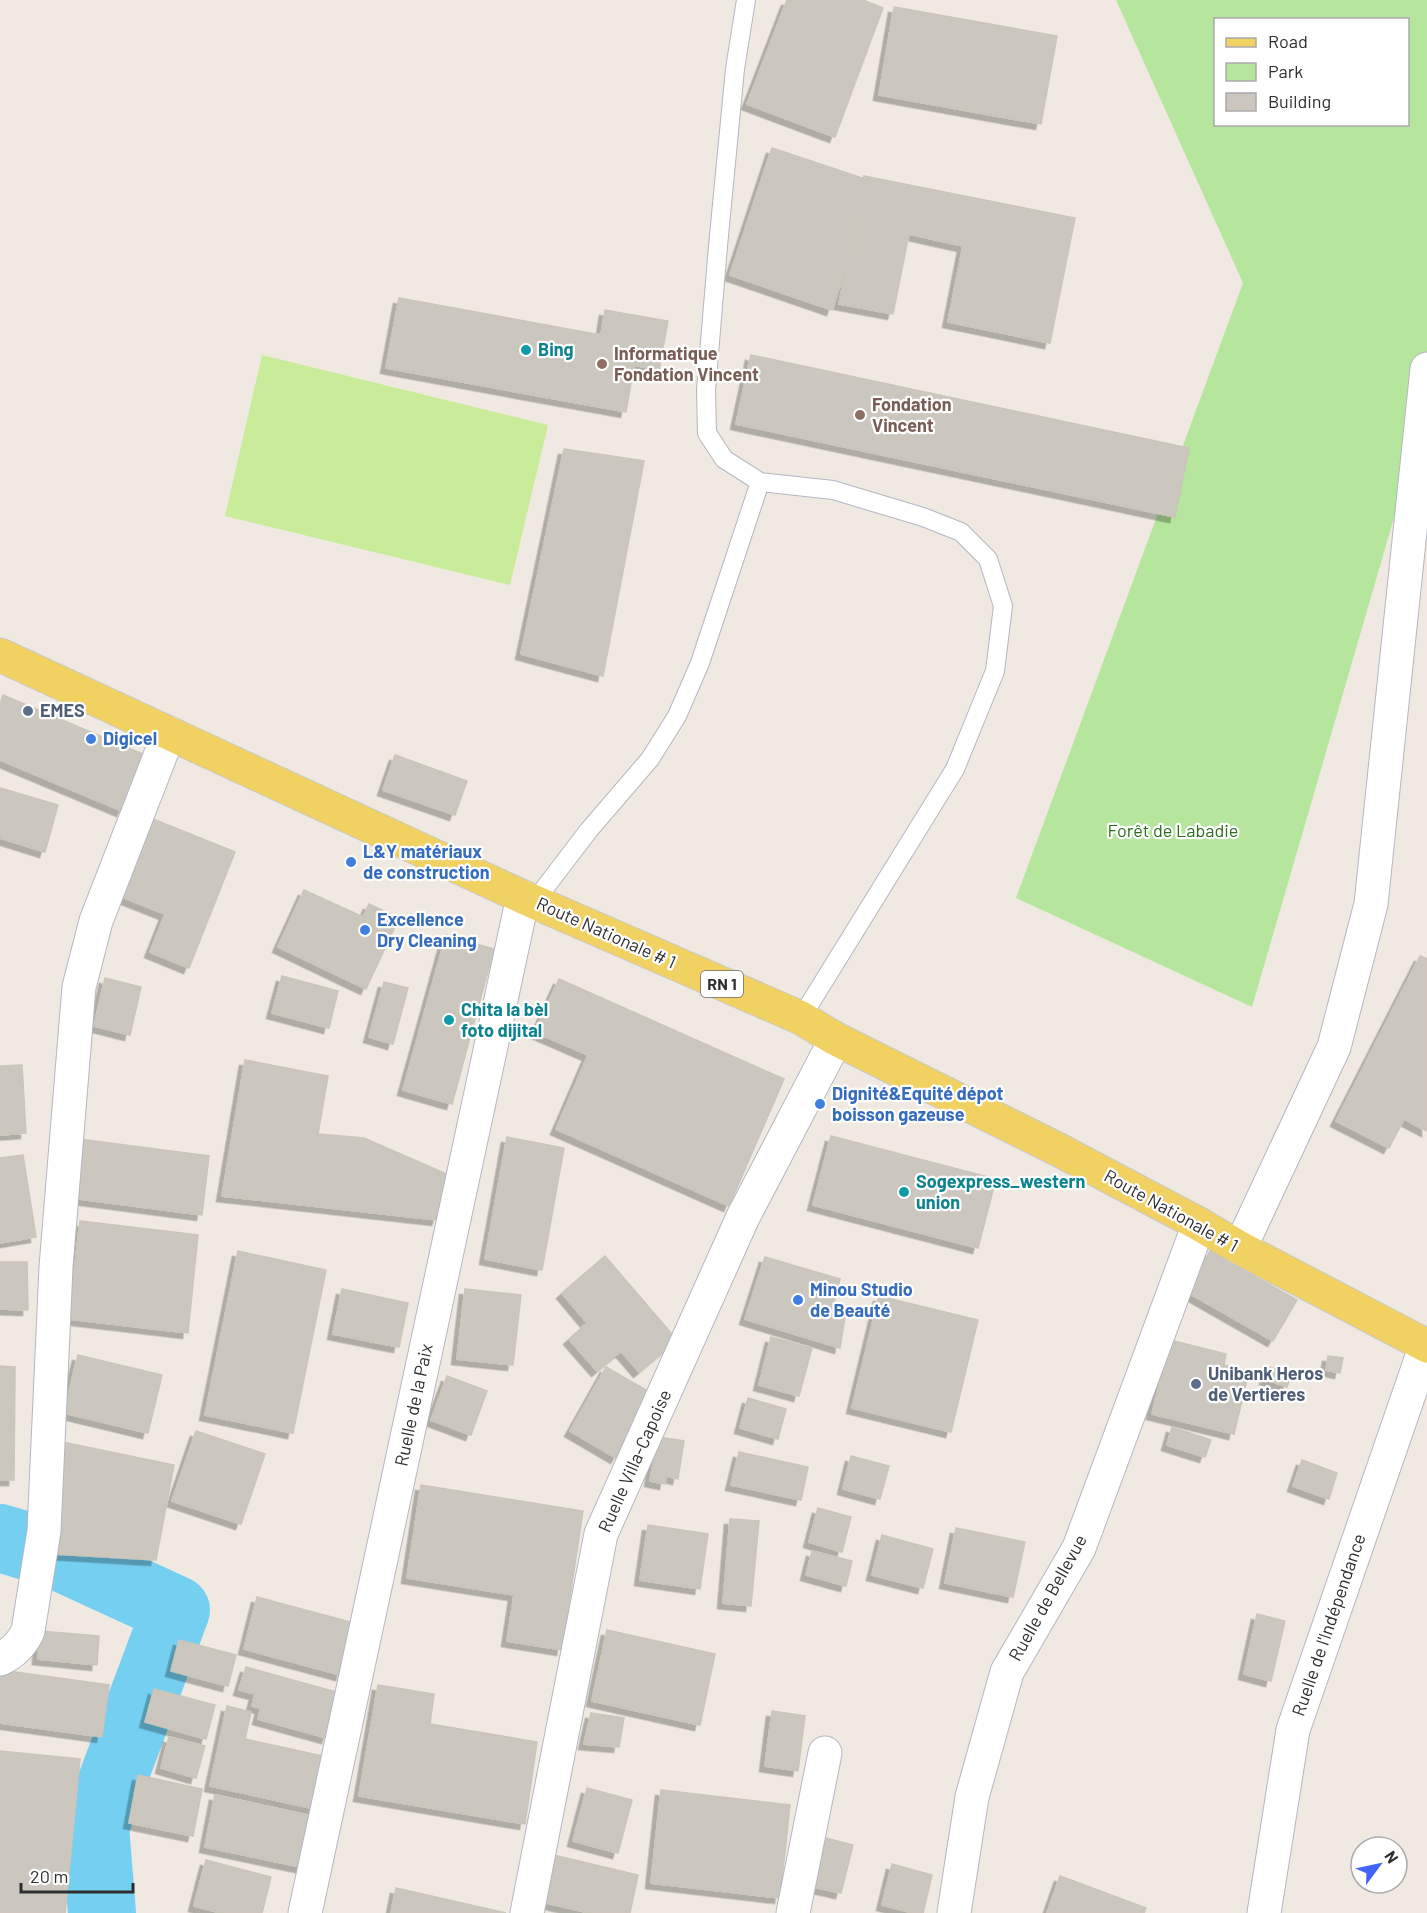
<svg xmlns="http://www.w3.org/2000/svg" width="1427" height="1913" viewBox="0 0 1427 1913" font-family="Barlow,sans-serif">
	<defs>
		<filter id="shadow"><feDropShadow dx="-5.5" dy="5.5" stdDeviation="0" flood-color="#0004"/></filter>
	</defs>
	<rect width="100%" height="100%" fill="#efe9e1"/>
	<path fill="#b6e59e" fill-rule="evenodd" d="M1116,0H1427V404L1252,1007L1016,898L1243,283ZM1216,20H1408V124H1216Z"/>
	<path fill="#c9ec9a" d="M262,355L548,425L510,585L225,516Z"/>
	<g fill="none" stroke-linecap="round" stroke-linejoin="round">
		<path stroke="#75cff0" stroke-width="68" d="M0,1538L54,1554L176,1610L95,1827L102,1913"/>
	</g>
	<path fill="#cbc7bf" stroke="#cbc5ba" stroke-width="1.5" filter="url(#shadow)" d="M787,0H863L883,8L835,137L747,104Z
		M894,7L1057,36L1041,124L879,95Z
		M772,148L874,182L832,310L730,275Z
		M864,176L1075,218L1050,343L948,322L963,246L909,234L893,314L839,304Z
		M399,298L601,335L605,310L668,321L659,370L634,365L626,412L386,368Z
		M751,355L1189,448L1175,517L736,424Z
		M564,449L644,461L603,676L521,654Z
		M3,695L145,755L122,811L0,760V704Z
		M395,755L467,781L455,815L383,790Z
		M0,788L58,805L45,852L0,838Z
		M148,817L235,852L189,968L150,952L165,914L117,895Z
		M304,890L363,917L369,904L399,918L366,989L278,947Z
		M446,935L494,949L452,1104L403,1090Z
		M1420,956L1427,959V1131L1404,1119L1389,1148L1336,1121Z
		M282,976L338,991L329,1028L272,1013Z
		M105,978L141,987L130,1035L94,1026Z
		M559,979L784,1079L729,1206L556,1129L588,1055L535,1032Z
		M384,982L408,988L393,1044L369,1037Z
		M245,1060L328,1076L318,1134L364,1138L451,1176L437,1220L222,1196Z
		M22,1065L26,1133L0,1135V1066Z
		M831,1136L996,1179L978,1248L813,1205Z
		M507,1137L564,1148L542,1270L485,1259Z
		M79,1139L209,1156L202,1215L72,1198Z
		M23,1155L36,1237L0,1243V1158Z
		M80,1221L198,1235L188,1333L69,1319Z
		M238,1251L326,1270L293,1433L205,1415Z
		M1210,1251L1297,1300L1273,1341L1187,1292Z
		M605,1256L677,1340L639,1372L621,1351L597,1371L569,1339L587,1323L562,1293Z
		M765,1257L840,1279L832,1311L845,1317L840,1348L745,1319Z
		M0,1262H27L28,1310L0,1309Z
		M342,1289L408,1303L399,1347L333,1334Z
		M465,1289L521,1295L513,1365L457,1359Z
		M879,1296L978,1320L951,1432L852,1408Z
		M771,1337L812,1348L799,1396L759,1385Z
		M1170,1340L1226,1354L1224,1365L1249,1371L1234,1434L1152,1414Z
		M78,1355L162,1375L148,1433L64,1413Z
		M1328,1356L1343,1358L1340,1373L1326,1370Z
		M0,1366L15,1367L14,1480H0Z
		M606,1367L653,1394L616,1458L570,1431Z
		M1269,1367L1291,1375L1287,1387L1265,1379Z
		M447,1376L487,1391L471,1435L431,1420Z
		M748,1398L786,1409L778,1439L740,1428Z
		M1172,1427L1211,1440L1205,1457L1167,1445Z
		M196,1431L265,1454L241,1524L172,1501Z
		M658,1437L684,1441L678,1479L666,1476L665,1484L650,1481Z
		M53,1440L174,1465L156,1560L54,1554Z
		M739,1452L808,1467L801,1500L731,1485Z
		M851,1456L889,1466L880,1499L843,1489Z
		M1302,1460L1337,1473L1329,1499L1293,1486Z
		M421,1485L583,1511L562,1650L507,1641L514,1595L407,1578Z
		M818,1508L851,1517L842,1552L809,1542Z
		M730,1519L759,1521L751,1606L723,1603Z
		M648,1525L708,1534L700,1589L640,1580Z
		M956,1528L1025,1542L1013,1597L945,1583Z
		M882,1535L933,1549L923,1588L872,1575Z
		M812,1551L852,1561L846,1586L806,1575Z
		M257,1597L354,1623L341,1675L244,1649Z
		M1257,1614L1285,1621L1271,1681L1244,1674Z
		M607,1630L715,1654L700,1725L592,1701Z
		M39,1631L99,1636L97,1665L38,1659Z
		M179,1640L236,1655L228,1686L171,1671Z
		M246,1667L340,1693L327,1738L258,1719L261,1708L252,1706L255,1694L239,1690Z
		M0,1670L109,1685L102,1737L0,1723Z
		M378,1685L434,1694L430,1724L537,1742L525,1824L359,1796Z
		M154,1689L215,1705L206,1739L145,1722Z
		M227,1706L251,1712L245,1739L332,1758L320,1810L210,1786Z
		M772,1711L805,1716L798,1771L765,1766Z
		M591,1713L624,1718L619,1747L584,1744Z
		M169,1737L205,1746L196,1778L161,1768Z
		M0,1751L80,1759L65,1913H0Z
		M138,1775L202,1789L193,1836L129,1823Z
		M587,1788L632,1800L618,1853L573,1841Z
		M661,1790L790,1805L780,1898L651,1883Z
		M215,1795L317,1817L306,1868L205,1847Z
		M826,1838L853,1845L841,1893L813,1887Z
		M549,1854L638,1875L630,1913H589L538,1901Z
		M206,1860L271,1877L262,1913H221L194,1906Z
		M892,1864L932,1875L923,1913H913L882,1905Z
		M1060,1876L1146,1908L1144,1913H1047Z
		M396,1888L506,1913H391Z"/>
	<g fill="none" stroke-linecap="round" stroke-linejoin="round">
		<g stroke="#b4b7c1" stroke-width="20">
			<path id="service" d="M746,0L735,69L718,246L706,390L707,433L724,459L760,482L833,490L923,517L961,532L988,559L1003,606L995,671L955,769L801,1018
				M534,902L589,830L650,759L677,716L700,663L760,482"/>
		</g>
		<g stroke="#b4b7c1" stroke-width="35">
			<path id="minor" d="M0,1659C13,1653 22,1644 28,1631L44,1531L56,1267L79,987L96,921L169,733
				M305,1913L523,897
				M527,1913L601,1534L743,1217L836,1039
				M793,1913L825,1753
				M954,1913L972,1797L1007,1672L1079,1548L1199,1224
				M1264,1913L1293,1730L1426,1345"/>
		</g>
		<g stroke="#b4b7c1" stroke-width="35">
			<path id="tertiary" d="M1240,1248L1334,1047L1371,904L1427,369"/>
		</g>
		<g stroke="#c9c9c9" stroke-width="35">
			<path id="primary" d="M0,655L523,897L801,1018L836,1039L1061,1151L1199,1224L1240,1248L1427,1346"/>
		</g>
		<use href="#service" stroke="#fff" stroke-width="18"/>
		<use href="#minor" stroke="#fff" stroke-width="33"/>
		<use href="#tertiary" stroke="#fff" stroke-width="33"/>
		<use href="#primary" stroke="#f2d163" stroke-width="33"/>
	</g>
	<g fill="#0f9aa8" stroke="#fff" stroke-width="2">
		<circle cx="526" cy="350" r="6"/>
		<circle cx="449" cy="1020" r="6"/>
		<circle cx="904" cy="1192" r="6"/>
	</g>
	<g fill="#8d6e63" stroke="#fff" stroke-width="2">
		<circle cx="602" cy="364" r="6"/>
		<circle cx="860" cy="415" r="6"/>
	</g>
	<g fill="#5c6f8a" stroke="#fff" stroke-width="2">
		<circle cx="28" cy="711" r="6"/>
		<circle cx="1196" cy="1384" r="6"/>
	</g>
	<g fill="#3f7fe0" stroke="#fff" stroke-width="2">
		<circle cx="91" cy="739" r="6"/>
		<circle cx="351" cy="862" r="6"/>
		<circle cx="365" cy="930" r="6"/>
		<circle cx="820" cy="1104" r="6"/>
		<circle cx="798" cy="1300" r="6"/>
	</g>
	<g text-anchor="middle" stroke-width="4.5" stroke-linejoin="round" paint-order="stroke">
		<rect fill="#fff" stroke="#6d6d6d" stroke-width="1.5" x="701" y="971" width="42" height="26" rx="4.5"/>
		<g font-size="16" font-weight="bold" fill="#2e2e2e">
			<text x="722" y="990">RN 1</text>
		</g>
		<g font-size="18" font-weight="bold" fill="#0d838f" stroke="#fff" text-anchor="start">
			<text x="538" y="356">Bing</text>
			<text x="461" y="1016">Chita la bèl<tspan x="461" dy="21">foto dijital</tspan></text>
			<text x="916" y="1188">Sogexpress_western<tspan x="916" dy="21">union</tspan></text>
		</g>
		<g font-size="18" font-weight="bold" fill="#785e54" stroke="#fff" text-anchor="start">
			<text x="614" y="360">Informatique<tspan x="614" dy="21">Fondation Vincent</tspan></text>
			<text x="872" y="411">Fondation<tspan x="872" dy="21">Vincent</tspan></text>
		</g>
		<g font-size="18" font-weight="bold" fill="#4e5e75" stroke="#fff" text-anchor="start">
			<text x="40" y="717">EMES</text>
			<text x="1208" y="1380">Unibank Heros<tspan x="1208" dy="21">de Vertieres</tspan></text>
		</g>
		<g font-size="18" font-weight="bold" fill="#366cbe" stroke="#fff" text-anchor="start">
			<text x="103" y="745">Digicel</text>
			<text x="363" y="858">L&amp;Y matériaux<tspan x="363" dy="21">de construction</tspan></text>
			<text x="377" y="926">Excellence<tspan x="377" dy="21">Dry Cleaning</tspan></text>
			<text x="832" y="1100">Dignité&amp;Equité dépot<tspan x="832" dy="21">boisson gazeuse</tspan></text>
			<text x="810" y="1296">Minou Studio<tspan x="810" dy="21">de Beauté</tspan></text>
		</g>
		<g font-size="18" fill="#2c6e1b" stroke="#fff">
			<text x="1173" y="837">Forêt de Labadie</text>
		</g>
		<g font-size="18" fill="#2e2e2e" stroke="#fff">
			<text transform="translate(606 933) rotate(24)" y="6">Route Nationale # 1</text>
			<text transform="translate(1171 1211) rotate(29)" y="6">Route Nationale # 1</text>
			<text transform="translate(414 1405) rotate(-78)" y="6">Ruelle de la Paix</text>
			<text transform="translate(635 1461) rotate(-66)" y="6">Ruelle Villa-Capoise</text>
			<text transform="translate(1048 1598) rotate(-61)" y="6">Ruelle de Bellevue</text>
			<text transform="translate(1329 1625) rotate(-71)" y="6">Ruelle de l'Indépendance</text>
		</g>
	</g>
	<rect x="1214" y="18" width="195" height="108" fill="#ffffff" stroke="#ababab" stroke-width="1.5"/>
	<rect x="1226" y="38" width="30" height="9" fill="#f2d163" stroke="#ababab" stroke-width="1.5"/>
	<text x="1268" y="48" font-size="18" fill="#2e2e2e">Road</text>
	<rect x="1226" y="63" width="30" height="18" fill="#b6e59e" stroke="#ababab" stroke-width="1.5"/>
	<text x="1268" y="78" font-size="18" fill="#2e2e2e">Park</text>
	<rect x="1226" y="93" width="30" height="18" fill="#cbc7bf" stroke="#ababab" stroke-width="1.5"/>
	<text x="1268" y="108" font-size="18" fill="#2e2e2e">Building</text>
	<g transform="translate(1379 1865) rotate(57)"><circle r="28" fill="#ffffff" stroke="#ababab" stroke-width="1.5"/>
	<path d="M0-4.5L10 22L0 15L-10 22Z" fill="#4264fb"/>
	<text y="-9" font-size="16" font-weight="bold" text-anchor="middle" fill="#2e2e2e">N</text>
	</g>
	<path d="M21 1883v9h112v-9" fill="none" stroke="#2e2e2e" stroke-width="3"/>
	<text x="30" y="1883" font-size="18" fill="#2e2e2e" stroke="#ffffff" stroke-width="4.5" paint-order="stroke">20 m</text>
</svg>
